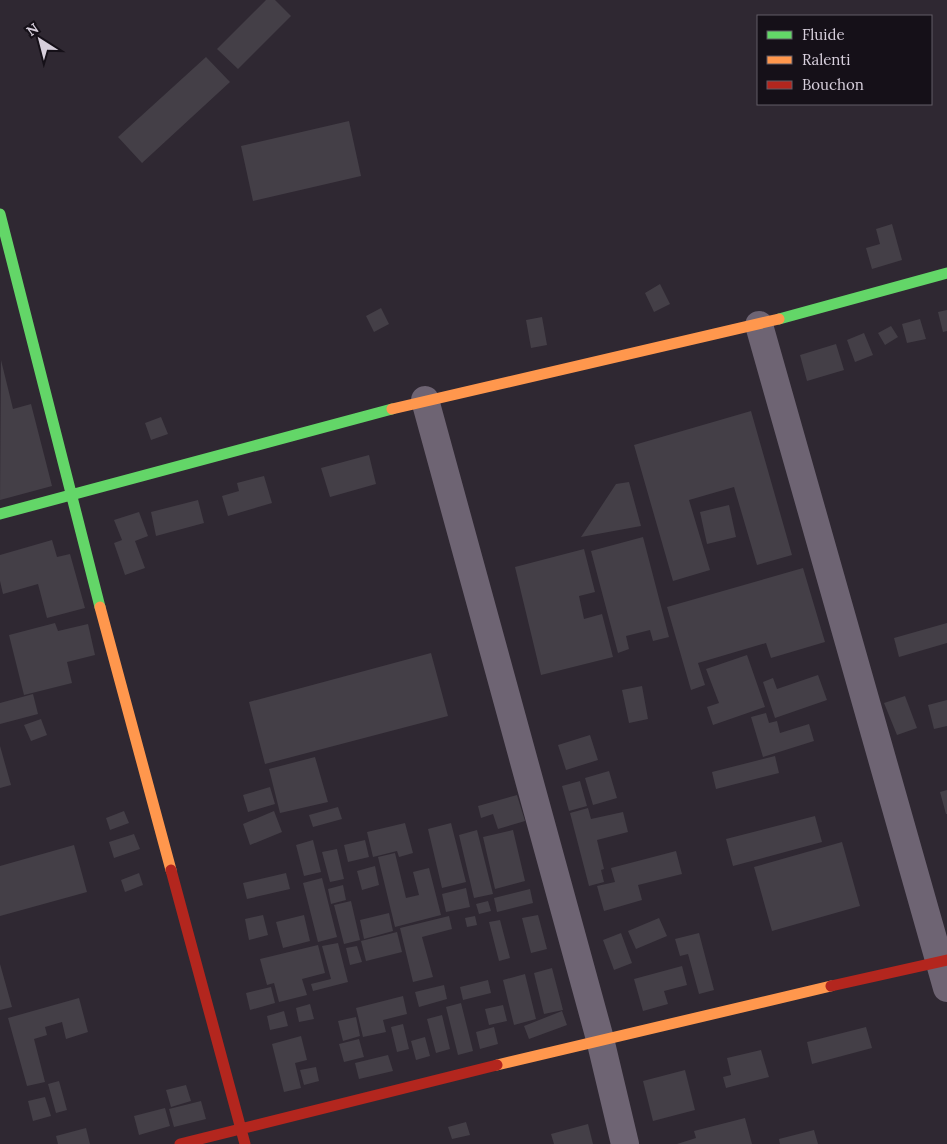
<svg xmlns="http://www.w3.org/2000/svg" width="947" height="1144" viewBox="0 0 947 1144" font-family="Lora,serif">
	<rect width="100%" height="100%" fill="#2f2832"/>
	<path fill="#443f47" d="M266,0H275L291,16L238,69L217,49Z
		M206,57L230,82L142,163L118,137Z
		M349,121L361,176L253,201L241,146Z
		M892,224L902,260L872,269L866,248L880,244L876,229Z
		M660,284L670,304L654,312L645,293Z
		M381,308L389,324L374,332L366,316Z
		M947,310V331L943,332L938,312Z
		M542,317L547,345L531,348L526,320Z
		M920,319L926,339L907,343L902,324Z
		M891,326L898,337L885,345L878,333Z
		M864,333L873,355L855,362L847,340Z
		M836,344L844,370L807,381L800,355Z
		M1,360L13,409L31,404L52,486L0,500Z
		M751,411L792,555L757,565L734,487L689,500L710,570L673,581L634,445Z
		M161,417L168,434L151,440L145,423Z
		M369,455L376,484L330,497L321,468Z
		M264,476L272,503L228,516L222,496L239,491L237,483Z
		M629,482L641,526L581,537L616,484Z
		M198,500L204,523L156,536L151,512Z
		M729,505L736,537L707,544L700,512Z
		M139,512L148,536L135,541L145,568L125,575L114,543L122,540L114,520Z
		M643,537L669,637L653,641L650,630L626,636L629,649L618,653L591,551Z
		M52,540L57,557L70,554L85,608L47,618L38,584L3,594L0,581V555Z
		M584,549L595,592L579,596L584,619L602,614L613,657L541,675L515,567Z
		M803,568L825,642L771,658L766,643L698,663L705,685L691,690L667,607Z
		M55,623L58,631L88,624L95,655L67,662L72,683L24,695L9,635Z
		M947,623V643L899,657L894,638Z
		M431,653L448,716L265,764L249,702Z
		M747,655L765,707L713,725L707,707L719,703L706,669Z
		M818,675L827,700L775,718L763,682L773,678L777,689Z
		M642,686L648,719L629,723L622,690Z
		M33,694L38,714L0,724V703Z
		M905,696L917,728L897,735L884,703Z
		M947,700V726L934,729L928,705Z
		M766,713L769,723L777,721L780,733L809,724L814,741L763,757L751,717Z
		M41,719L47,735L31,741L24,725Z
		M590,735L598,760L566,770L558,745Z
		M0,746L11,785L0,788Z
		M775,756L779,773L716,789L712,772Z
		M315,757L328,802L280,813L269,769Z
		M609,771L617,798L593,805L585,778Z
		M580,781L587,806L569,811L562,786Z
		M270,787L275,804L248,812L243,795Z
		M947,790V814H946L940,792Z
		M517,795L525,821L498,829L493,814L481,818L478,806Z
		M338,807L342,819L313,827L309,815Z
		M588,808L591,819L623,812L628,832L597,840L604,869L601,870L604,882L589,886L570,813Z
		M124,811L129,823L110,830L106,818Z
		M274,811L282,832L250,845L243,824Z
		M815,816L822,842L733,866L726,839Z
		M405,823L413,853L399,857L397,851L373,857L367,832Z
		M451,823L466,882L442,888L428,829Z
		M477,830L493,894L474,898L459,835Z
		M513,830L525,881L495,889L483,837Z
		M134,834L140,849L114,858L109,842Z
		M313,840L321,872L304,876L296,845Z
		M365,840L369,857L348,862L344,845Z
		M842,842L860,906L772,931L754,867Z
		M74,845L87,892L0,916V866Z
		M337,849L344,879L330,882L322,852Z
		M676,851L682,874L638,885L642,900L604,911L597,886L615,882L611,868Z
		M395,853L406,898L419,895L413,872L429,868L441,915L395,927L378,857Z
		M375,866L379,885L362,890L357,871Z
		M139,873L143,885L125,892L121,880Z
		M286,873L290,889L247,899L243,883Z
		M322,878L337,937L318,942L303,883Z
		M343,885L346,900L331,904L328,889Z
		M466,888L470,907L446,912L442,894Z
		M530,889L533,903L497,912L494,898Z
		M351,901L360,940L344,944L334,905Z
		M488,901L491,911L479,914L476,904Z
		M389,913L393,931L364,939L360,920Z
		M263,915L268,935L249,940L245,919Z
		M304,915L310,941L283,948L276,922Z
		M538,915L547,949L531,953L522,918Z
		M449,916L452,929L422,937L433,977L413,982L400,928Z
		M475,916L477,925L467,927L465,918Z
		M659,918L667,936L636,949L628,931Z
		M500,920L510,958L499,961L489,922Z
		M397,932L402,952L366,961L361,941Z
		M621,933L632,963L614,970L603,940Z
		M699,933L714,990L699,994L688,954L680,956L675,939Z
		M338,943L348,982L313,991L311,984L331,979L322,946Z
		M318,945L325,973L302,979L307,995L279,1002L274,983L267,985L260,959Z
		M357,946L362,962L350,965L346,948Z
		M0,964L12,1007L0,1010Z
		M682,966L687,985L664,991L668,1004L643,1011L634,979Z
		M552,968L563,1010L544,1014L534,973Z
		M525,974L536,1019L514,1025L503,980Z
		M488,980L491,993L463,1000L460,987Z
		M444,985L447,999L419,1007L415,992Z
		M271,987L275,1003L250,1010L246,993Z
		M403,996L407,1014L383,1020L386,1032L363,1037L356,1008Z
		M79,998L88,1032L66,1039L62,1022L45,1027L47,1035L34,1039L45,1082L27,1086L8,1018Z
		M461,1003L473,1051L458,1055L446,1007Z
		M310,1004L314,1019L299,1022L296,1008Z
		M503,1005L507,1021L489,1025L485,1009Z
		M284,1011L288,1026L270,1030L267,1016Z
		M562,1011L567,1025L529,1039L524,1026Z
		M442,1015L450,1049L436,1053L427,1019Z
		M356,1017L360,1036L343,1041L338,1021Z
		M403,1024L409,1049L397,1052L391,1027Z
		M494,1027L498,1044L480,1049L476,1032Z
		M866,1027L872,1048L812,1064L807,1042Z
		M301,1036L307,1060L295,1063L301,1088L284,1092L272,1044Z
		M425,1037L430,1056L416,1060L411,1041Z
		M359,1039L364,1057L344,1062L339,1044Z
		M761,1050L769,1077L726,1088L723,1077L731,1075L727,1058Z
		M388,1055L393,1071L359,1079L355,1063Z
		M316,1067L319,1081L304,1085L300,1070Z
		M685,1070L695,1110L653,1121L643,1081Z
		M59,1081L67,1110L56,1113L48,1084Z
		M186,1085L191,1101L171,1107L166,1090Z
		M45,1097L51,1116L33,1121L28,1101Z
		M201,1101L206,1119L174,1127L169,1109Z
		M165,1108L170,1126L139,1135L134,1116Z
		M745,1118L752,1144H677L696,1138L694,1131Z
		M466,1122L470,1135L452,1139L448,1127Z
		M588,1124L593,1144H554L551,1134Z
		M86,1128L90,1144H58L56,1136Z
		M814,1130L818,1144H780L779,1139Z"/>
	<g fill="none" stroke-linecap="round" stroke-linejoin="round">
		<path stroke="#6e6473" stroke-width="28" d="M759,325L947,988
			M425,400L600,1039L625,1144"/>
		<path stroke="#63d668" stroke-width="11" d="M0,214L100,607
			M779,319L947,273
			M0,514L392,409"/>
		<path stroke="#ff974d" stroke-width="11" d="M392,409L779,319
			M100,607L171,870
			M497,1065L831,986"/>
		<path stroke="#b3261e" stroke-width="11" d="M171,870L245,1144
			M831,986L947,960
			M180,1144L497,1065"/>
	</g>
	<rect x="757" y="15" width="175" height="90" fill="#151018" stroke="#635c66"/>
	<rect x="767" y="31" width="25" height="8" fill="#63d668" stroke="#635c66"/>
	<text x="802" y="40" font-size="15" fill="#d7cfdc">Fluide</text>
	<rect x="767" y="56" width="25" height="8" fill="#ff974d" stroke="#635c66"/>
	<text x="802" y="65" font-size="15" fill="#d7cfdc">Ralenti</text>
	<rect x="767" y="81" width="25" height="8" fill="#b3261e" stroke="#635c66"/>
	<text x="802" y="90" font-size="15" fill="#d7cfdc">Bouchon</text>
	<g transform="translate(40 40) rotate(324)" stroke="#151018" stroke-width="4" paint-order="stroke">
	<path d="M0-4L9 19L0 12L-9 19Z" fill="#d7cfdc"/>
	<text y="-8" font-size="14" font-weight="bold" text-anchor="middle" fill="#d7cfdc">N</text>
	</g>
</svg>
